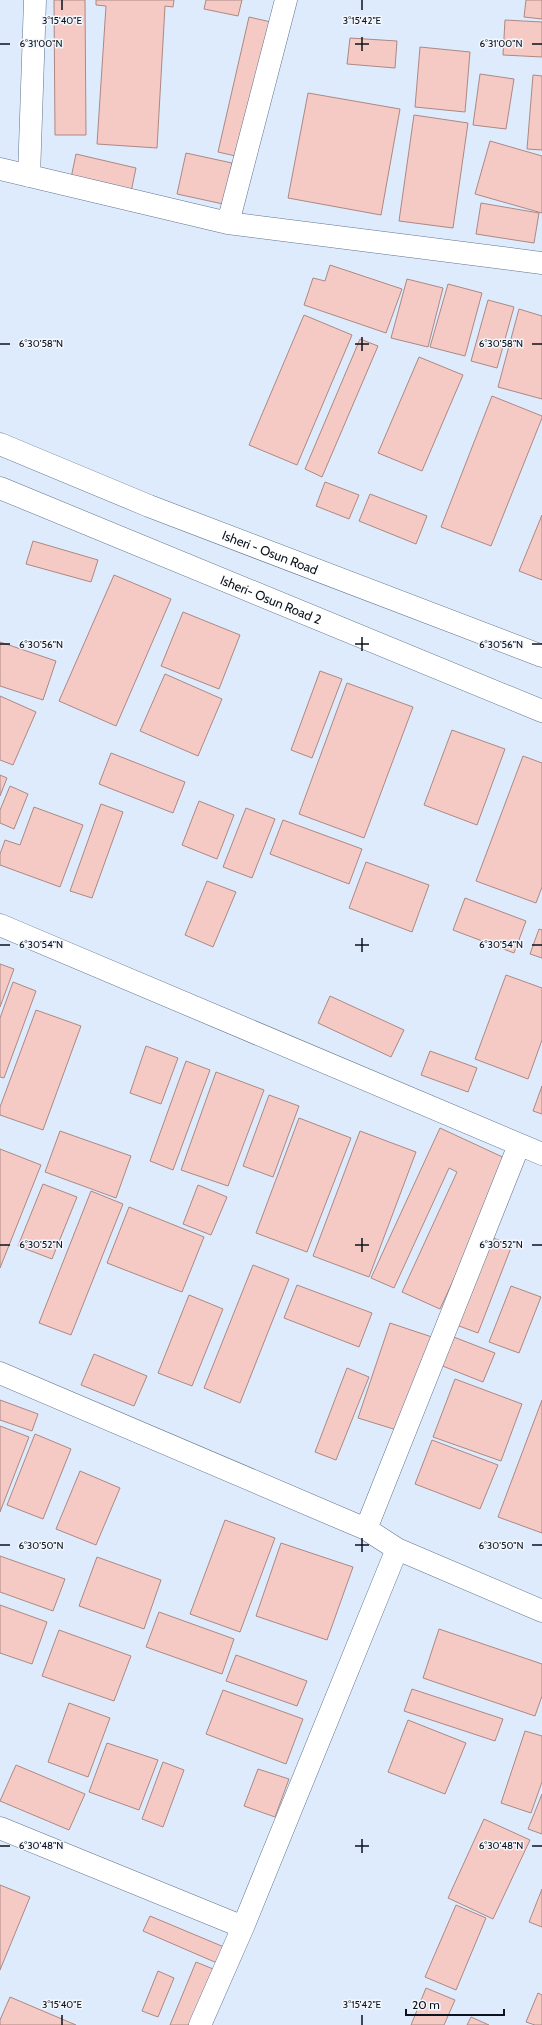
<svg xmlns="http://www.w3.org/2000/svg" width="542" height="2025" viewBox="0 0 542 2025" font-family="Cabin,sans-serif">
	<rect width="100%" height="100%" fill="#deebfd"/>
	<path fill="#f5cac4" stroke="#ad8883" d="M54,0H85L86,135H55Z
		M96,0H174L173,7L165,6L157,148L97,144L106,6L96,5Z
		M206,0H242L238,16L204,9Z
		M526,0H542V19L524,17Z
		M249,17L271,22L240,157L218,152Z
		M505,20L542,22V57L503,55Z
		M350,38L397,41L395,68L347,64Z
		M420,47L470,52L465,112L415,107Z
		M480,74L514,79L506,129L473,125Z
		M533,75L542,76V150L527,149Z
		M308,93L400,109L381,215L288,198Z
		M414,115L468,123L453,228L399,221Z
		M490,141L542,156V213L475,194Z
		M186,153L232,163L223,204L177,194Z
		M76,154L136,168L131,192L71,178Z
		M481,203L539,213L534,243L476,234Z
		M330,265L402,289L386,333L304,305L313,278L325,281Z
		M407,279L443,288L428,347L391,338Z
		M448,284L482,293L465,356L430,347Z
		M488,300L514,307L497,368L471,361Z
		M519,309L542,316V399L498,387Z
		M304,315L352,335L297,465L249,445Z
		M360,339L378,346L322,477L305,469Z
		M419,357L463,375L422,471L378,453Z
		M492,396L542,416V418L491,546L441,527Z
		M325,482L359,495L349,519L316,506Z
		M370,494L427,516L416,544L359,521Z
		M542,515V580L519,571Z
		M33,541L98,560L91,582L26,564Z
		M114,575L171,599L116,726L59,701Z
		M183,612L240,635L219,689L161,666Z
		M0,642L56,661L43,700L0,686Z
		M320,671L342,679L312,758L291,750Z
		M165,674L222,699L198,756L140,731Z
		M347,683L413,707L364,838L299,814Z
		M0,696L36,712L13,765L0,760Z
		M452,730L505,749L477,825L424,805Z
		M111,753L185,782L173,813L99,784Z
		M523,756L542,763V887L536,903L476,881Z
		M0,775L7,778L0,796Z
		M10,786L28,794L14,829L0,823V810Z
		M199,801L234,815L217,859L182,845Z
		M101,804L123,812L92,898L70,891Z
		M34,807L83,825L60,887L0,865V854L5,840L20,845Z
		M246,808L275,819L252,878L223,867Z
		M283,820L362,849L349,884L270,854Z
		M366,862L429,885L412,932L349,908Z
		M207,881L236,892L213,947L185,935Z
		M465,898L526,921L514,953L453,930Z
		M539,929L542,930V958L530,954Z
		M0,964L14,969L0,1007Z
		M506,975L542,988V1040L528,1079L475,1059Z
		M13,982L36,991L4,1078L0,1077V1018Z
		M330,996L404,1030L391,1057L318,1023Z
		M36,1010L81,1026L43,1130L0,1115V1107Z
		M146,1046L178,1058L161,1104L130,1093Z
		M430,1051L477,1068L468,1092L421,1075Z
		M186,1061L210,1070L173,1170L150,1161Z
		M216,1072L264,1090L228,1186L181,1170Z
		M542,1086V1114L533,1111Z
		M269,1095L299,1106L273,1177L243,1166Z
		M299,1118L351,1138L307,1252L256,1233Z
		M440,1128L509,1160L440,1309L402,1292L457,1172L449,1168L394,1288L371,1278Z
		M60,1131L131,1156L116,1198L45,1172Z
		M360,1131L416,1152L369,1277L313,1256Z
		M0,1149L41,1165L0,1268Z
		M43,1184L77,1197L52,1259L18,1246Z
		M198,1185L227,1197L211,1235L183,1224Z
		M91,1191L123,1204L71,1335L39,1323Z
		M129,1207L204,1237L182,1292L107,1263Z
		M485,1235L512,1245L478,1333L451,1323Z
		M253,1265L289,1279L240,1403L204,1388Z
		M297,1285L372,1313L359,1347L284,1318Z
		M511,1286L541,1297L519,1353L489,1342Z
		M189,1295L223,1309L192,1386L158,1373Z
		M390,1323L432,1337L400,1431L358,1418Z
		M446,1334L495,1353L483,1382L435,1363Z
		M94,1354L147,1376L134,1406L81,1385Z
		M347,1368L369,1377L336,1460L315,1452Z
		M455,1379L522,1404L501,1461L433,1437Z
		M0,1400L38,1414L32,1431L0,1420Z
		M542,1400V1533L498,1517Z
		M0,1426L29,1437L0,1512Z
		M35,1434L71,1449L43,1519L7,1505Z
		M432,1440L498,1465L480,1509L415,1484Z
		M80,1471L120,1488L96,1545L56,1529Z
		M225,1520L275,1538L240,1632L190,1614Z
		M281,1543L353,1567L327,1640L256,1616Z
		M0,1556L65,1579L53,1611L0,1592Z
		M97,1557L161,1580L144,1629L79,1606Z
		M0,1605L47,1622L32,1664L0,1653Z
		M159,1612L234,1639L222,1674L146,1647Z
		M439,1629L542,1664V1696L535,1716L423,1678Z
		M59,1630L131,1656L114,1701L42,1676Z
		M236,1655L307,1681L297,1706L226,1681Z
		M412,1689L503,1719L495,1741L404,1711Z
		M223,1690L303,1719L286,1764L206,1734Z
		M69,1703L110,1718L88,1777L48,1762Z
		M408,1720L466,1743L445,1794L388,1772Z
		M525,1731L542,1736V1782L531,1813L501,1803Z
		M107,1743L158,1760L139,1810L89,1792Z
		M163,1762L184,1770L163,1827L142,1819Z
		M16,1765L85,1794L69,1830L0,1801Z
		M258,1769L289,1779L275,1817L244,1806Z
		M542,1794V1834L528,1829Z
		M484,1819L530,1840L493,1919L448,1898Z
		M0,1885L30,1897L0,1970Z
		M542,1889V1927L529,1922Z
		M456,1905L486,1918L456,1990L425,1977Z
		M150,1916L224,1947L217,1963L143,1931Z
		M196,1962L218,1971L195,2025H170Z
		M158,1971L174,1978L158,2017L142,2011Z
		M426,1988L455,2000L444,2025H411Z
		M538,1993L542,1995V2025H535L526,2022Z
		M10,1997L76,2025H0V2020Z
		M471,2017L489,2025H467Z"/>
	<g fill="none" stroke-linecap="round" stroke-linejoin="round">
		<g stroke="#60748d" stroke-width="23">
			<path id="street" d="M0,169L228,223L542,263
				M29,176L35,0
				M228,223L286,0
				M0,925L542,1154
				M0,1373L366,1529L397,1549L542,1611
				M366,1529L519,1145
				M0,1828L243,1927
				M200,2025L243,1927L397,1549"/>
		</g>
		<g stroke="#60748d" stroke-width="23">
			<g id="secondary">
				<path id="s1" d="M0,444L149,506L542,656"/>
				<path id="s2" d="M0,488L542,711"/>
			</g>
		</g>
		<use href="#street" stroke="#fff" stroke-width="22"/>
		<use href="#secondary" stroke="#fff" stroke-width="22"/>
	</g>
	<path fill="none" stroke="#0b131d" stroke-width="1.5" d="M62,0V10M362,0V10M362,37V51M0,44H10M355,44H369M532,44H542M362,337V351M0,344H10M355,344H369M532,344H542M362,637V651M0,644H10M355,644H369M532,644H542M362,938V952M0,945H10M355,945H369M532,945H542M362,1238V1252M0,1245H10M355,1245H369M532,1245H542M362,1538V1552M0,1545H10M355,1545H369M532,1545H542M362,1839V1853M0,1846H10M355,1846H369M532,1846H542M62,2015V2025M362,2015V2025"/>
	<g text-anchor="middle" stroke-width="3" stroke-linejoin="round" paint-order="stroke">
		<g font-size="13" fill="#0b131d" stroke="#f3f7fd">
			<text dy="5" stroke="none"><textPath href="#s1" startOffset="291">Isheri - Osun Road</textPath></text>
			<text dy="5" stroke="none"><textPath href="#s2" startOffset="293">Isheri- Osun Road 2</textPath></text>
		</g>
	</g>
	<g font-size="10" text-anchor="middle" fill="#0b131d" stroke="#f3f7fd" stroke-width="3" stroke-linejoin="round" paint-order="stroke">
		<text x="62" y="24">3°15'40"E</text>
		<text x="362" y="24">3°15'42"E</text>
		<text x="41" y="47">6°31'00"N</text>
		<text x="501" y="47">6°31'00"N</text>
		<text x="41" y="347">6°30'58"N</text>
		<text x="501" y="347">6°30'58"N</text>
		<text x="41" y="648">6°30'56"N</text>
		<text x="501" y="648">6°30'56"N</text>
		<text x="41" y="948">6°30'54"N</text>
		<text x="501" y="948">6°30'54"N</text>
		<text x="41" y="1248">6°30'52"N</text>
		<text x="501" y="1248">6°30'52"N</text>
		<text x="41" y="1549">6°30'50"N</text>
		<text x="501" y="1549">6°30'50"N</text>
		<text x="41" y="1849">6°30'48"N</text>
		<text x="501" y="1849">6°30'48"N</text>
		<text x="62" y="2008">3°15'40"E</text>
		<text x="362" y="2008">3°15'42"E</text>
	</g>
	<path d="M406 2009v6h98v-6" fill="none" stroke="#0b131d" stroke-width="2"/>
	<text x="412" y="2009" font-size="12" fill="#0b131d" stroke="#f3f7fd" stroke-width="3" paint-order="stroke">20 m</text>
</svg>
